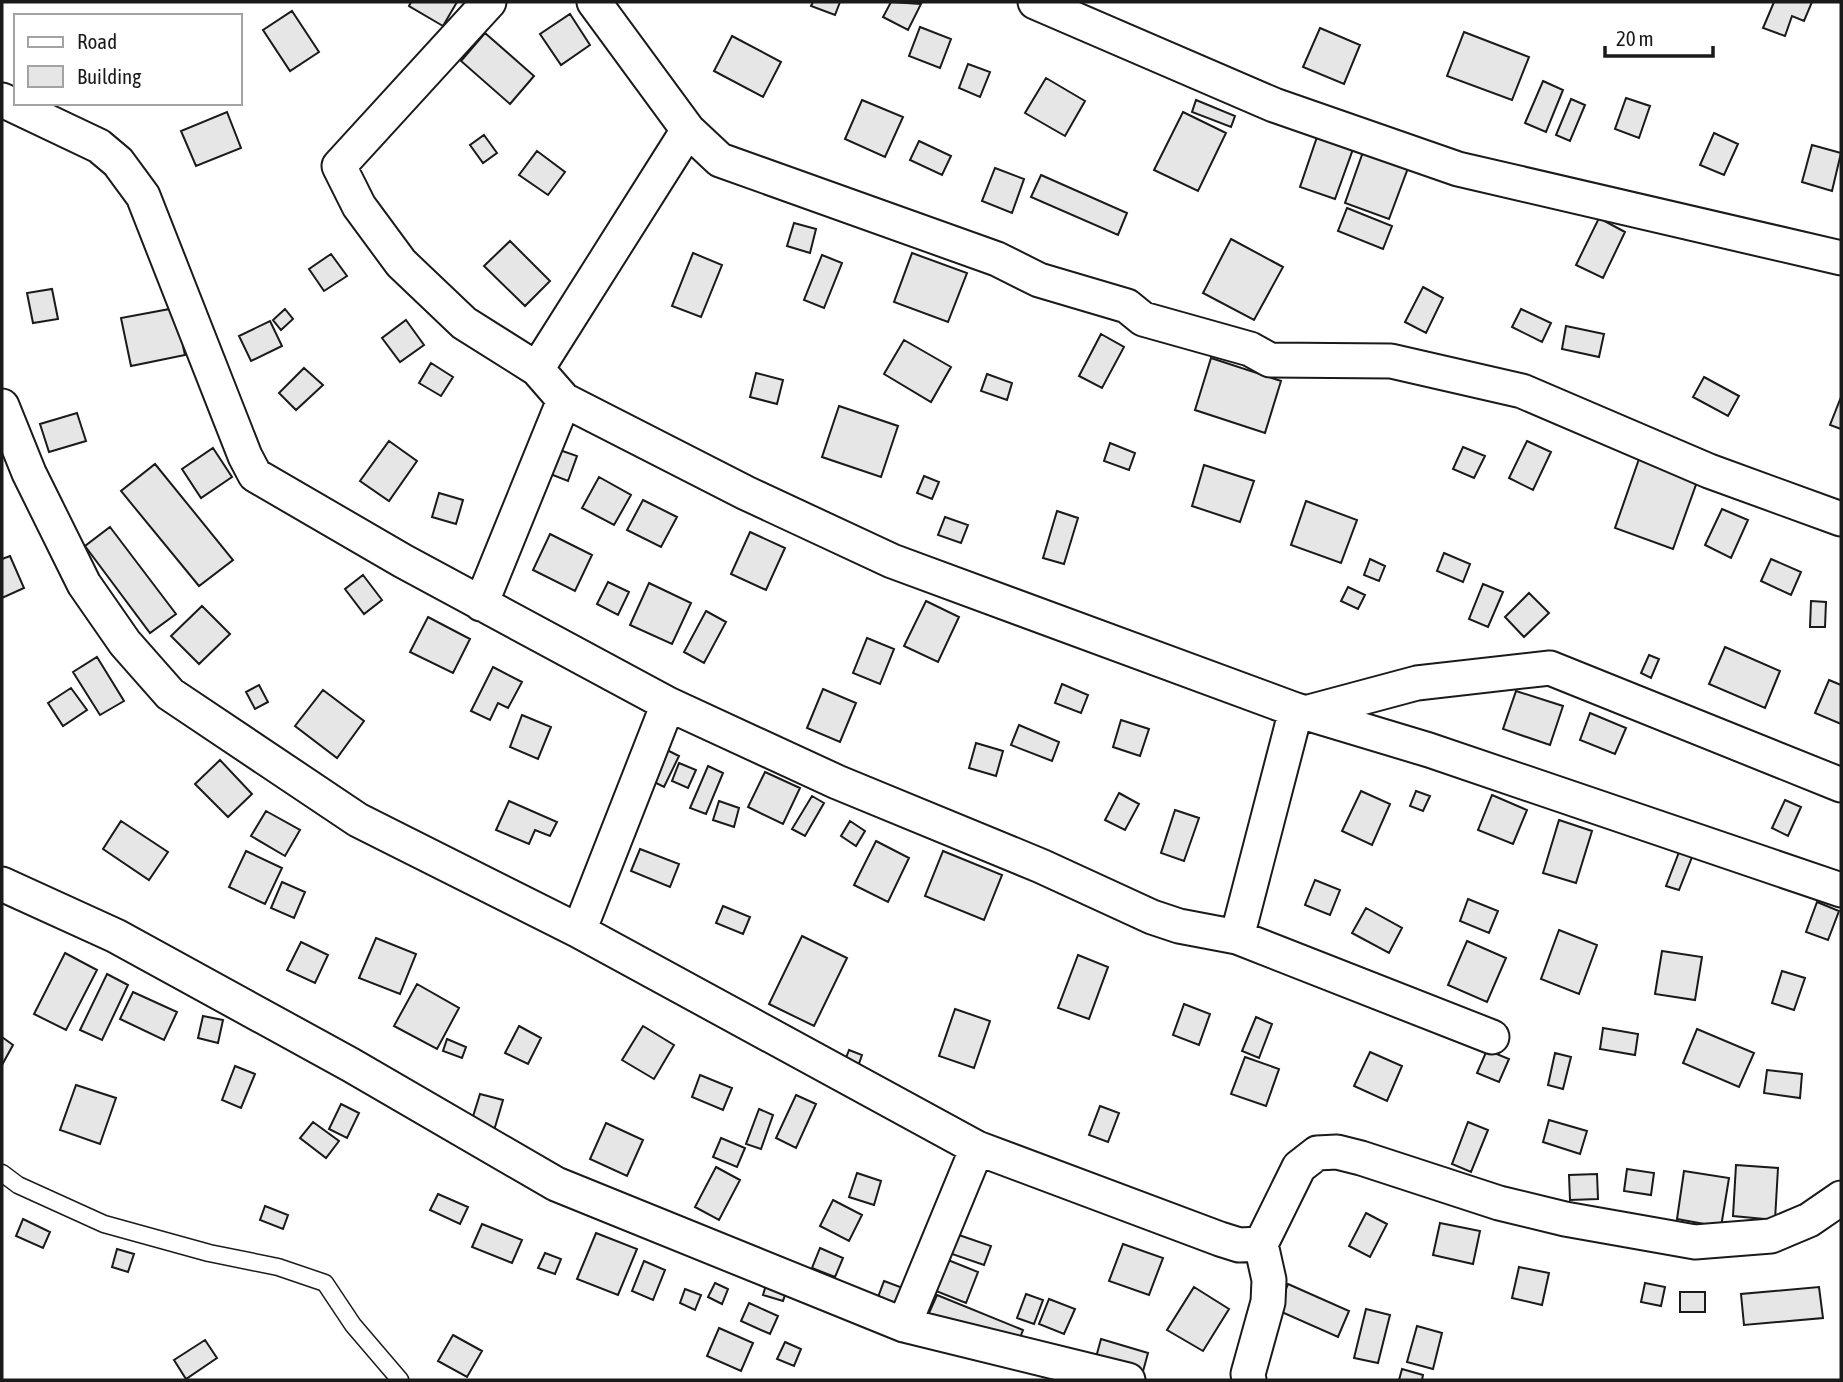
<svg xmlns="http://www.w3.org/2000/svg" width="1843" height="1382" viewBox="0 0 1843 1382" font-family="'Asap Condensed',sans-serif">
	<rect width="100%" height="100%" fill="#fff"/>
	<path fill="#e6e6e6" stroke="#1a1a1a" stroke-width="2" d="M411,2H457L443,26L409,6Z
		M813,2H840L835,15L811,6Z
		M891,2L921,4L908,30L883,17Z
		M1774,2H1812L1804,21L1792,16L1785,36L1763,28Z
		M292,11L319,52L290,71L263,30Z
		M570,14L590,45L561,65L540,34Z
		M920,27L951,39L940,68L909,56Z
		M1320,28L1360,45L1344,84L1303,67Z
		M1464,32L1529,57L1512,100L1447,76Z
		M485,33L534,76L510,104L461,61Z
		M732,36L781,62L763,97L714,71Z
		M968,64L990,72L980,97L959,88Z
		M1046,78L1085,101L1065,136L1025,113Z
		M1543,81L1563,90L1546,132L1525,123Z
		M1626,98L1650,106L1639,138L1615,129Z
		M1571,99L1585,105L1570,141L1556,135Z
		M862,100L903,117L885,157L845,139Z
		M1196,100L1235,116L1231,127L1192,112Z
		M227,112L241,148L196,166L181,131Z
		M1183,112L1226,133L1198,191L1154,170Z
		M1714,133L1738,144L1724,175L1700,165Z
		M484,135L497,153L483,163L470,145Z
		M1317,137L1353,149L1335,199L1300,187Z
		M919,141L951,156L942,175L910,160Z
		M1812,145L1841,153L1832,191L1802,182Z
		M537,151L565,172L548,195L519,175Z
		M1363,152L1408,168L1389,219L1345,203Z
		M995,168L1024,179L1012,213L982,201Z
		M1041,175L1127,213L1118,235L1031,197Z
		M1347,208L1392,226L1383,249L1338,231Z
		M1599,218L1625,232L1603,278L1576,265Z
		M794,223L816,229L810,253L787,246Z
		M1231,239L1283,267L1254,320L1203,293Z
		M510,241L550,281L525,306L484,266Z
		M693,253L722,265L701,317L672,306Z
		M912,253L967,273L948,322L894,302Z
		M331,254L347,276L324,291L309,269Z
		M822,255L842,263L824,308L804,300Z
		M1423,287L1443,298L1426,333L1405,322Z
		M52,289L58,319L33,323L27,293Z
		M175,308L185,355L131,366L121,318Z
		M285,309L293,319L281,330L273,320Z
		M1521,309L1551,323L1542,342L1512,327Z
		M406,320L424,345L400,362L382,338Z
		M270,321L282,346L251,361L239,336Z
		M1566,326L1604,334L1599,357L1562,349Z
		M1101,334L1124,347L1102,388L1079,376Z
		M904,340L951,367L931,402L884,374Z
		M1211,358L1281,381L1265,433L1195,410Z
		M431,363L453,377L441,396L419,383Z
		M304,368L323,385L296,410L279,393Z
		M756,373L783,380L777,404L750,397Z
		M987,374L1012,383L1007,400L981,391Z
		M1704,377L1739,396L1728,416L1693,397Z
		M1841,397V429L1830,425Z
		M839,406L898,426L881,477L822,457Z
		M77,413L86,441L49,452L40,424Z
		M389,441L417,461L389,501L360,481Z
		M1527,441L1551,452L1533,490L1509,478Z
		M1110,443L1135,453L1129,470L1104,461Z
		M1463,447L1485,456L1474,478L1453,469Z
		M213,448L232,477L201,498L182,469Z
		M554,448L577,456L568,481L545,472Z
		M1639,459L1698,479L1673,549L1615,528Z
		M155,464L233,560L199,586L121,491Z
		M1204,465L1254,481L1240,522L1192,506Z
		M924,476L939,482L932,499L917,493Z
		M599,477L631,495L614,525L582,508Z
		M439,493L463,500L456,524L432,517Z
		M643,500L677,517L661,547L627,530Z
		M1306,501L1357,520L1341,563L1291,545Z
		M1722,509L1748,520L1731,558L1705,545Z
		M1057,511L1078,518L1064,564L1043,558Z
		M945,517L968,525L961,543L938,535Z
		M110,527L176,614L150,633L85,546Z
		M750,532L785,548L766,590L731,574Z
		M550,534L592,555L575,591L533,570Z
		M1444,553L1470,564L1463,582L1437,571Z
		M10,556L24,588L2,598V559Z
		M1370,559L1385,566L1379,581L1364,575Z
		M1771,559L1801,572L1791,595L1761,581Z
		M363,575L382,600L364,614L345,589Z
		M608,582L629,592L618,615L597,604Z
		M649,583L691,603L672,644L630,625Z
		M1483,584L1503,592L1488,627L1469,619Z
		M1348,587L1365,595L1358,609L1341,601Z
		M1529,593L1549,613L1524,637L1505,617Z
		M926,601L959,617L938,662L904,646Z
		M1811,601L1826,602L1825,627H1810Z
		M202,606L230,634L199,664L171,636Z
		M706,611L726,622L704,663L684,652Z
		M428,617L470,639L453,673L410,652Z
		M867,638L894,649L880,684L853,673Z
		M1725,647L1780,671L1765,708L1709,684Z
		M1649,655L1659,659L1651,678L1641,673Z
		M97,657L124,701L100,715L73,672Z
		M493,667L522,682L508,708L498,703L490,720L471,711Z
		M1829,680L1841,685V724L1815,713Z
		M1062,684L1088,695L1081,713L1055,703Z
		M259,685L268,702L255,709L246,692Z
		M71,688L87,710L63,726L48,703Z
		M823,689L856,703L840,742L807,728Z
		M323,690L364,721L337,758L295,726Z
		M1516,691L1563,706L1550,745L1503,729Z
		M1590,713L1626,728L1615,754L1580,740Z
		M522,715L551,727L538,759L510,747Z
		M1121,720L1149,729L1140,756L1113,747Z
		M1019,725L1059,742L1052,761L1011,745Z
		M976,743L1003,751L996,776L969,768Z
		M661,747L679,756L664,787L646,778Z
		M220,760L252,794L228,817L195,784Z
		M679,763L696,770L688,788L672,781Z
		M708,766L723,773L706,814L690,808Z
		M765,772L800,788L783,824L748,807Z
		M1361,791L1390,804L1372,845L1342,831Z
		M1416,791L1430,796L1423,811L1410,806Z
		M1119,793L1139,804L1125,830L1105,820Z
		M1492,795L1527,810L1513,844L1478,830Z
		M812,796L824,803L805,836L792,829Z
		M1785,800L1801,807L1788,836L1772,828Z
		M509,801L557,822L550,836L535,830L529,844L496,830Z
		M719,801L739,808L734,827L713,820Z
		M1175,810L1199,818L1184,861L1161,853Z
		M266,811L300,830L285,856L251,836Z
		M1559,820L1592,831L1576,883L1543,873Z
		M121,821L168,852L149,880L103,849Z
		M850,821L865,831L856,846L841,836Z
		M876,841L909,858L888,902L854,885Z
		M1681,847L1694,852L1679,890L1666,886Z
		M640,849L679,864L670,887L631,871Z
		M246,851L282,868L265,904L229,887Z
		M943,851L1002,875L984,920L925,896Z
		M1315,880L1340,890L1330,915L1305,905Z
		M282,882L305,892L294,918L271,908Z
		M1468,899L1498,911L1489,933L1460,921Z
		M1817,902L1839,911L1828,940L1806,932Z
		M723,906L750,917L743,934L716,923Z
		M1366,908L1402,928L1389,953L1352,933Z
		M1559,930L1597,945L1579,994L1541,979Z
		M802,936L847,958L814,1026L769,1004Z
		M376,938L416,954L400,994L359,978Z
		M1467,941L1506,958L1487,1002L1448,985Z
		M301,942L328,955L315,983L287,970Z
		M1662,951L1702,957L1695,1000L1655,994Z
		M65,953L97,970L66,1030L34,1014Z
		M1078,955L1108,967L1089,1019L1058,1008Z
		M1782,971L1805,978L1794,1010L1772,1003Z
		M107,974L128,985L102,1040L80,1030Z
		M417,984L459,1008L437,1049L394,1026Z
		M133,992L177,1012L164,1040L120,1019Z
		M1184,1004L1210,1014L1199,1045L1173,1035Z
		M955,1009L990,1021L974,1068L939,1056Z
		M203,1016L223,1020L218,1043L198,1038Z
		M1256,1017L1272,1024L1259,1058L1242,1051Z
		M519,1026L541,1038L528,1064L505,1053Z
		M643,1026L674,1045L654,1079L622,1060Z
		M1603,1028L1638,1034L1635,1055L1600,1049Z
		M1697,1029L1754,1053L1739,1087L1683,1063Z
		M2,1037L13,1045L2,1065Z
		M447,1039L466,1047L462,1058L443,1051Z
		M849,1050L862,1055L856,1072L843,1066Z
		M1487,1050L1509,1059L1499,1082L1477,1073Z
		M1370,1052L1402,1066L1387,1101L1354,1086Z
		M1555,1053L1571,1057L1563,1089L1548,1085Z
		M1245,1057L1279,1069L1266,1106L1231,1094Z
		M235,1066L255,1074L241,1108L222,1100Z
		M1767,1070L1802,1074L1800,1098L1764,1093Z
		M700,1075L732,1088L723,1110L692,1097Z
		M76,1085L116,1098L100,1144L60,1130Z
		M480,1094L503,1100L493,1134L470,1126Z
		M796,1095L816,1104L796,1148L776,1138Z
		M341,1104L359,1113L347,1138L329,1129Z
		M1100,1106L1119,1113L1108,1142L1089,1135Z
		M759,1109L773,1115L761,1149L746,1144Z
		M1549,1120L1587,1131L1580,1154L1543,1142Z
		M313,1122L339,1141L326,1158L300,1138Z
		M1468,1122L1488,1130L1471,1172L1452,1164Z
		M606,1123L643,1140L627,1176L590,1159Z
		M721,1138L745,1148L737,1167L713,1157Z
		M1736,1165L1778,1168L1775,1220L1733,1216Z
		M716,1167L740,1180L719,1220L695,1207Z
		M1627,1169L1654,1173L1651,1195L1624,1191Z
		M1684,1171L1729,1178L1721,1227L1677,1219Z
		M857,1173L881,1181L874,1205L849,1197Z
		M1597,1174L1598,1199L1570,1200L1569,1175Z
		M438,1194L468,1207L460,1224L430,1210Z
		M833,1200L862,1215L849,1241L820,1226Z
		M265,1206L288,1215L283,1229L260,1220Z
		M1366,1213L1387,1224L1370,1257L1349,1246Z
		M23,1219L50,1232L43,1248L16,1236Z
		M1440,1223L1480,1231L1473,1264L1433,1255Z
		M482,1224L522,1240L512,1263L472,1247Z
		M596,1233L637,1249L618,1295L577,1279Z
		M956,1234L991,1246L984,1265L949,1253Z
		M1123,1244L1163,1258L1149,1295L1109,1281Z
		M820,1248L843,1258L835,1277L812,1268Z
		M117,1249L134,1254L128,1272L112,1267Z
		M545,1253L561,1259L555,1274L538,1268Z
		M943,1258L978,1272L966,1303L931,1289Z
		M644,1261L665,1270L653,1300L632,1291Z
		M1519,1267L1549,1273L1542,1305L1512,1298Z
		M884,1281L911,1291L904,1309L877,1300Z
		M715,1283L728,1289L722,1304L708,1297Z
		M1645,1283L1665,1287L1661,1306L1641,1302Z
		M1288,1284L1349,1311L1338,1337L1277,1310Z
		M766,1285L786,1292L783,1301L763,1295Z
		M1194,1287L1229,1309L1203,1351L1167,1330Z
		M1819,1287L1823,1318L1744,1325L1741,1294Z
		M685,1289L701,1295L695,1310L680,1303Z
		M1680,1292H1705V1312H1680Z
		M1026,1294L1043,1300L1034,1324L1017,1318Z
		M937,1295L1023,1330L1016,1348L929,1313Z
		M1049,1299L1075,1309L1064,1334L1039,1324Z
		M749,1303L778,1316L770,1334L741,1321Z
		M1366,1309L1390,1315L1378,1363L1354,1358Z
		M1417,1326L1442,1333L1433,1369L1407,1362Z
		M719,1328L753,1343L741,1371L707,1356Z
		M453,1335L482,1351L467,1377L438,1361Z
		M1101,1339L1148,1353L1142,1375L1095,1361Z
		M205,1340L217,1358L186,1379L174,1360Z
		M785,1342L801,1349L794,1366L777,1359Z
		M1402,1369L1423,1375L1422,1380H1399Z"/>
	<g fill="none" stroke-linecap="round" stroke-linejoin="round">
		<g stroke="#1a1a1a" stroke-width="19">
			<path id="service" d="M2,1173L18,1185L104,1224L209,1253L278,1267L325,1283L353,1325L400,1380"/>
		</g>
		<g stroke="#1a1a1a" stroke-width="37">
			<path id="minor" d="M489,2L339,166L359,206L401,263L464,323L537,369L564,400L746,493L892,561L1296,710L1429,750L1841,890
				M594,2L688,130L720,160L997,259L1039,280L1127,306L1143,319L1250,349L1270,360L1391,361L1522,391L1709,471L1841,519
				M1035,2L1274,105L1458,169L1841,258
				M2,100L99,146L118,162L143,196L245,456L255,475L403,561L668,704L837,782L1041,866L1152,917L1179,926L1237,937L1492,1037
				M537,369L688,130
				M2,406L29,473L84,584L125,643L170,694L358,820L579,931L977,1148L1220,1239L1239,1245L1261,1244
				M481,604L564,400
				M2,884L116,936L351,1065L556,1184L904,1325L1128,1380
				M579,931L668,704
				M1237,937L1296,710L1305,713L1417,683L1550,668L1841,785
				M904,1325L977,1148
				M1249,1380L1248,1374L1268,1302L1269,1280L1261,1244L1299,1167L1317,1153L1337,1152L1361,1158L1499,1203L1565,1219L1695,1242L1771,1236L1809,1220L1841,1198"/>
		</g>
		<use href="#service" stroke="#fff" stroke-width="16"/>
		<use href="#minor" stroke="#fff" stroke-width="33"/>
	</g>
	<rect width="1843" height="1382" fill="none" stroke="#1a1a1a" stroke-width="7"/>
	<rect x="14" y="14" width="228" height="91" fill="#ffffff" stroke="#a3a3a3" stroke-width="2"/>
	<rect x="28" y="37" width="35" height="10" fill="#ffffff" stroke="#a3a3a3" stroke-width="2"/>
	<text x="77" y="49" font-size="21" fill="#1a1a1a">Road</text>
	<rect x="28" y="66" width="35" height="21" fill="#e6e6e6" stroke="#a3a3a3" stroke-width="2"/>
	<text x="77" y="84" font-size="21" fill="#1a1a1a">Building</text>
	<path d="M1605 46v10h108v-10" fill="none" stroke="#1a1a1a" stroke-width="3.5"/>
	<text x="1616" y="46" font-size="21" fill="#1a1a1a" stroke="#ffffff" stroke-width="5" paint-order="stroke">20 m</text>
</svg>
